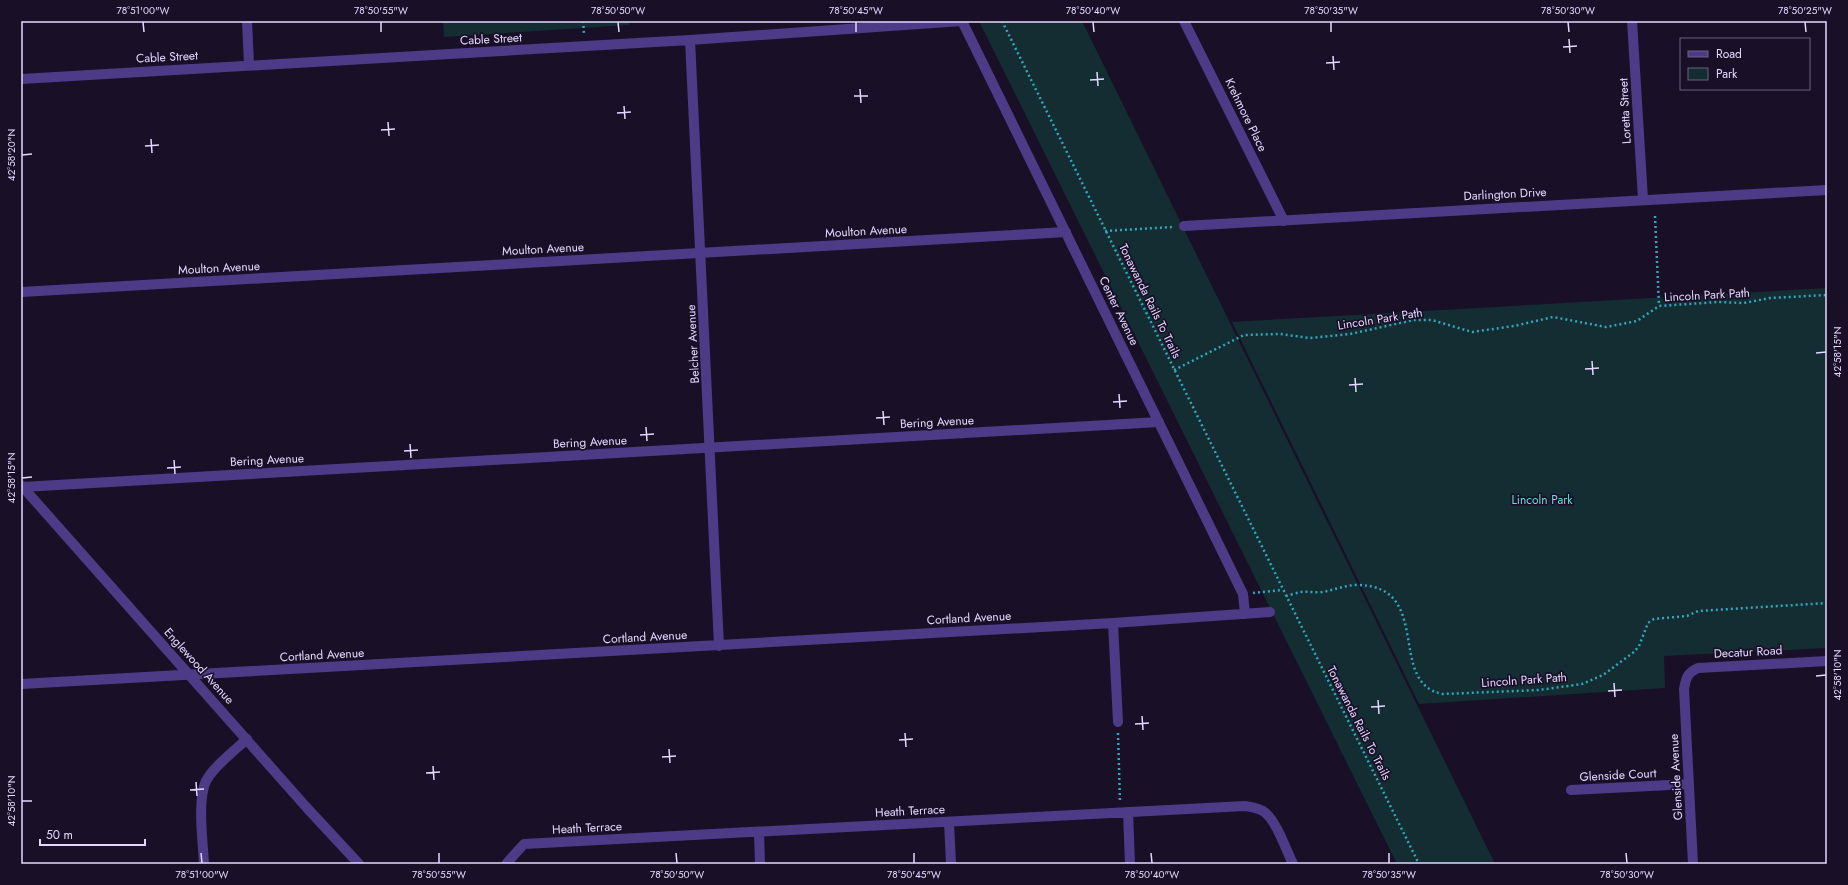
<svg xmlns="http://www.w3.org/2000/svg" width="1848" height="885" viewBox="0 0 1848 885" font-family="Jost,sans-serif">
	<rect width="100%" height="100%" fill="#191028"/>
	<path fill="#132d32" d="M443,21H629V25L444,37Z
		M979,21H1082L1495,864H1397Z
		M1827,288V648L1664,656L1665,688L1419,704L1232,322Z"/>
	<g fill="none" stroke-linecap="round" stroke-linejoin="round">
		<path stroke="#30a7ba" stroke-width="2.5" stroke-dasharray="2 3" stroke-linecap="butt" d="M583,21L584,34
			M1002,21L1419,864
			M1655,216L1659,306
			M1105,231L1173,227
			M1174,370L1244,335L1280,334L1310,338L1350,334L1414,320H1432L1472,332L1514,326L1553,317L1606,327L1637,321L1659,306L1718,302L1744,303L1770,298L1827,295
			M1253,593L1282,590
			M1286,596C1290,595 1296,593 1301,592C1308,591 1315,593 1322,592C1334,590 1345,585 1358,585C1434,586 1386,684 1443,694L1539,690L1582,684L1603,675L1634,652L1639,646L1648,623L1654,619L1687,616L1698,611L1827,603
			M1118,733L1120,802"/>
		<path stroke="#4e3b87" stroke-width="10" d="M247,21L249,65
			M962,21L1243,594L1245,614
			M1184,21L1284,221
			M1632,21L1643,199
			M690,40L719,646
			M21,79L690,40L962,21
			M1184,226L1827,190
			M21,292L1066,232
			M22,487L1159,422
			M1113,623L1118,722
			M21,684L1113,623L1270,612
			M1571,790L1689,784
			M1128,812L1130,864
			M949,822L951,864
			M759,832L760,864
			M204,864C203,842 197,800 206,781C213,767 235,750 247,739
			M506,864L524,844L1245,806C1252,807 1257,808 1263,811C1276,819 1286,850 1293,864
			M1693,864L1684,689C1686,678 1687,673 1698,668L1827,661"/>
		<path stroke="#4e3b87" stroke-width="10" d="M21,485L307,808L359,864"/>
	</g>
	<path fill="none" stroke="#e4d8ff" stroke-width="1.5" d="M143,22L144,32M381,22V32M618,22L619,32M856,22V32M1093,22L1094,32M1331,22V32M1568,22L1569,32M1805,22L1806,32M1569,39L1570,53M1563,47L1577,46M1333,56L1334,70M1326,63L1340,62M1097,72L1098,86M1090,80L1104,79M860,89L861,103M854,96H868M624,106L625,119M617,113L631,112M388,122L389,136M381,130L395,129M151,139L152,153M145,146L159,145M22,155L32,154M1816,353L1826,352M1592,361L1593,375M1585,369L1599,368M1355,378L1356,392M1349,385L1363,384M1119,394L1120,408M1113,402L1127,401M883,411L884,425M876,418L890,417M646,427L647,441M640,435L654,434M410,444L411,458M404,451L418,450M174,460L175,474M167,468L181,467M22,478L32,477M1816,676L1826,675M1614,683L1615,697M1608,691L1622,690M1378,700L1379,714M1371,707L1385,706M1142,716L1143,730M1135,724L1149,723M905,733L906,747M899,740L913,739M669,749L670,763M662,757L676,756M433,766L434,780M426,773L440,772M196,782L197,796M190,790L204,789M22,801H32M201,853L202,863M439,853V863M676,853L677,863M914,853V863M1151,853L1152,863M1389,853V863M1626,853L1627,863"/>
	<g text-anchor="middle" stroke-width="3.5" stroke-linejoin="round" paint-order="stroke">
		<g font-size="12" fill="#e4d8ff" stroke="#191028">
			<text transform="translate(491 39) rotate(-3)" y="4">Cable Street</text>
			<text transform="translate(167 57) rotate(-3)" y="4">Cable Street</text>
			<text transform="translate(1625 111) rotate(-93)" y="4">Loretta Street</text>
			<text transform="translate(1246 115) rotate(64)" y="4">Krehmore Place</text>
			<text transform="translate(1505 194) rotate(-3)" y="4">Darlington Drive</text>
			<text transform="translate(866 231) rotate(-3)" y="4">Moulton Avenue</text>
			<text transform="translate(543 249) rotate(-3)" y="4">Moulton Avenue</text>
			<text transform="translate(219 268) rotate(-3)" y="4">Moulton Avenue</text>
			<text transform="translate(1707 295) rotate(-3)" y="4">Lincoln Park Path</text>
			<text transform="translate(1150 301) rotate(64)" y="4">Tonawanda Rails To Trails</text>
			<text transform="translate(1119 311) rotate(64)" y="4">Center Avenue</text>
			<text transform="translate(1380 319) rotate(-9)" y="4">Lincoln Park Path</text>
			<text transform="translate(693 344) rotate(-93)" y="4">Belcher Avenue</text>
			<text transform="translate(937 422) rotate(-3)" y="4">Bering Avenue</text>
			<text transform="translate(590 442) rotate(-3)" y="4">Bering Avenue</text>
			<text transform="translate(267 460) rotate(-3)" y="4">Bering Avenue</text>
			<text transform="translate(969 618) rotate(-3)" y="4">Cortland Avenue</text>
			<text transform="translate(645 637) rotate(-3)" y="4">Cortland Avenue</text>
			<text transform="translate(1748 652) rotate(-3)" y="4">Decatur Road</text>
			<text transform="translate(322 655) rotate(-3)" y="4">Cortland Avenue</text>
			<text transform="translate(199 666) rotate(48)" y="4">Englewood Avenue</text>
			<text transform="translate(1524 680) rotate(-4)" y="4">Lincoln Park Path</text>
			<text transform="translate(1359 723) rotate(63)" y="4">Tonawanda Rails To Trails</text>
			<text transform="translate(1618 775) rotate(-3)" y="4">Glenside Court</text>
			<text transform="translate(1676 777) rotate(-93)" y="4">Glenside Avenue</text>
			<text transform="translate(910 811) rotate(-3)" y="4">Heath Terrace</text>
			<text transform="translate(587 828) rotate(-3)" y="4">Heath Terrace</text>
		</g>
		<g font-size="12" fill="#63e0da" stroke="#191028">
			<text x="1542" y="504">Lincoln Park</text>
		</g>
	</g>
	<rect width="1848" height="885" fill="none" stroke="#191028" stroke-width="44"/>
	<rect x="1680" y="38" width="130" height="52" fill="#191028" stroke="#6a607e"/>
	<rect x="1688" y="51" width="20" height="6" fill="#4e3b87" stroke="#6a607e"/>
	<text x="1716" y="58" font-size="12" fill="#e4d8ff">Road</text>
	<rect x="1688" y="68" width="20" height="12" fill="#132d32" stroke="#6a607e"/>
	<text x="1716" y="78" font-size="12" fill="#e4d8ff">Park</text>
	<path d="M40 839v6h105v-6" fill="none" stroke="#e4d8ff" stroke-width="2"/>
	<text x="46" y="839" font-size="12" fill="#e4d8ff" stroke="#191028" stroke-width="3" paint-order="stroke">50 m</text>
	<rect x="22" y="22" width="1804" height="841" fill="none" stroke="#e4d8ff" stroke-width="1.5"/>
	<g font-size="10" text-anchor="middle" fill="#e4d8ff">
		<text x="143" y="14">78°51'00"W</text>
		<text x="381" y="14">78°50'55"W</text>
		<text x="618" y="14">78°50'50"W</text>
		<text x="856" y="14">78°50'45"W</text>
		<text x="1093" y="14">78°50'40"W</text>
		<text x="1331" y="14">78°50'35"W</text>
		<text x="1568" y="14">78°50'30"W</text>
		<text x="1805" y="14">78°50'25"W</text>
		<text transform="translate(11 155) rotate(-90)" y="4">42°58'20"N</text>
		<text transform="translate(1837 352) rotate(-90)" y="4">42°58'15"N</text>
		<text transform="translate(11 478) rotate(-90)" y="4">42°58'15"N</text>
		<text transform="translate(1837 675) rotate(-90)" y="4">42°58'10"N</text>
		<text transform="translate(11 801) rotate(-90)" y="4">42°58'10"N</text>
		<text x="202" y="878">78°51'00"W</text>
		<text x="439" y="878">78°50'55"W</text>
		<text x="677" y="878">78°50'50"W</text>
		<text x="914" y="878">78°50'45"W</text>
		<text x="1152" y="878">78°50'40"W</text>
		<text x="1389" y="878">78°50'35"W</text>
		<text x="1627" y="878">78°50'30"W</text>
	</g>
</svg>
